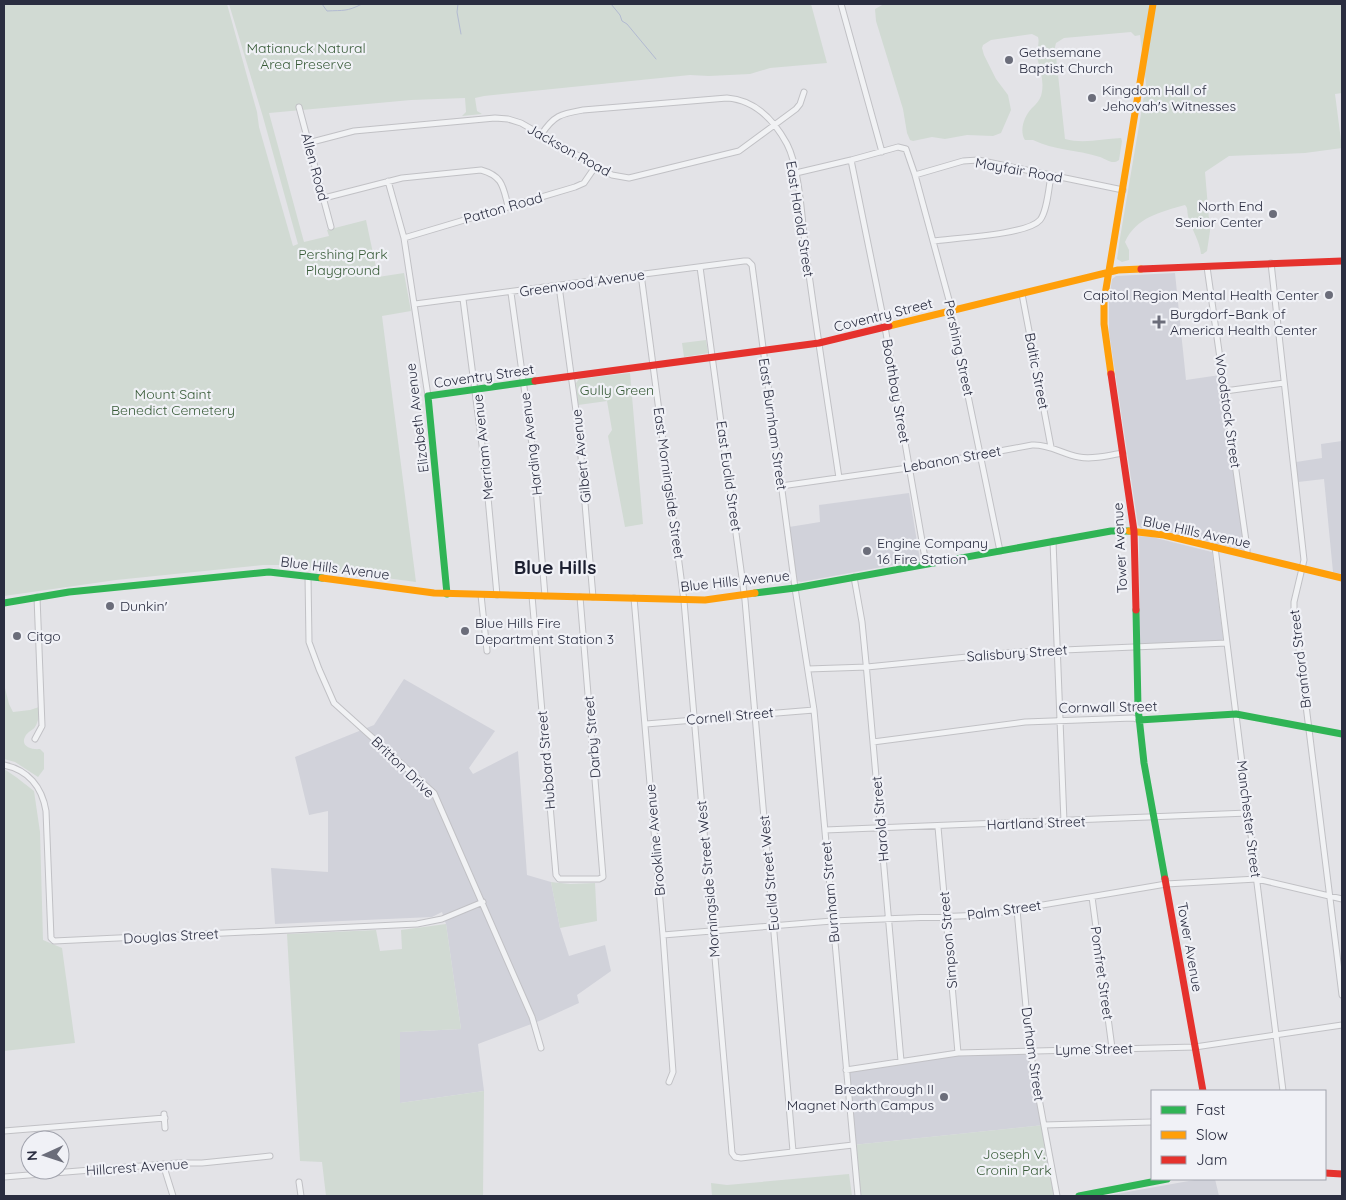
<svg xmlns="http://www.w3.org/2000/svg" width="1346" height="1200" viewBox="0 0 1346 1200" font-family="Quicksand,sans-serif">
	<rect width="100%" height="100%" fill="#e3e3e7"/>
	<path fill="#d1d2da" d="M1175,273L1186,380L1220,375L1244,547L1243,550L1165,531L1141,528L1138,525L1109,332V300L1112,279L1116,276Z
		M1342,441V574L1333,572L1324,479L1298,482L1296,462L1322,458L1321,444Z
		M909,493L920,560L801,582L797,581L789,527L820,522L819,505Z
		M1139,536L1152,537L1212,552L1223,638L1222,641L1140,644Z
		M404,679L495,731L469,768L473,774L518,751L527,875L551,882L560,928L569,956L605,945L611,971L577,995L579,1003L542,1020L478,1044L484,1091L400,1103V1032L461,1029L446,924L442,912L432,917L275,924L271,868L328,872V811L309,815L295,757L374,725Z
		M1030,1050L1044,1125L853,1145L846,1070L958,1053Z
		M1200,1179H1215L1219,1196H1105Z"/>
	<path fill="#d1dad3" d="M4,4H227L257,112L259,127L293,246L298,244L263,117L229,4H811L827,63L770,68L750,74L709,76L690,75L484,96L475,98L477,111L482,114L462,116L466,112L465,98L411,100L269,113L304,242L329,236L327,230L366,220L378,277L404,273L411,311L382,316L416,582L289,565H263L116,580L4,596Z
		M884,4H1342V93L1335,94L1342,148L1305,153L1229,156L1205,172L1210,231L1207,251L1203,254H1201C1200,241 1191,229 1188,216C1187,211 1188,208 1185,205C1161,212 1136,217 1125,242L1129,250V260L1122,262L1117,259L1120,238L1146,84L1140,35L1135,36L1131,32L1064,38L1056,43L1055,47L1065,139C1083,144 1102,139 1121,138L1122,141L1119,160C1112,165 1108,160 1100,157C1079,150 1053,150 1033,140H1025C1019,131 1024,116 1032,108C1036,104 1039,101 1041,96C1045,82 1040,70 1037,57C1036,50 1040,44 1038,37L1032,34L991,40L983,45L982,48L984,55L996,79L1008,95L1011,110L1001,133L993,136L967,135L945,139L932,137L913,141L910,140L907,133L903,109L876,21L875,9Z
		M706,340L708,353L684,357L682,343Z
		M630,373L643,524L625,527L608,436L612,430L607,401L578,405L576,383L579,379Z
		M4,684L9,704L13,712L30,710L39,707C39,714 39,721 35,727C33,730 29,731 26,735C19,746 31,750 40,749L44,753V769L38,777L15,762L4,759Z
		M4,769L16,777L34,791L40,832L43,940L62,948L75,1043L4,1051Z
		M551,882L570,884L595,883L597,921L560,928Z
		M446,924L461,1029L400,1032V1103L484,1091L483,1196H326L322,1162L300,1161L287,934L376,930L380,951L402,949L401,930Z
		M1044,1125L1057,1196H858L853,1145Z
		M849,1174L852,1196H712L711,1183L727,1185Z"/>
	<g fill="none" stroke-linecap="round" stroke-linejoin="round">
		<path stroke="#b2bad1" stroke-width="1" d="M322,4L327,11C344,10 346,12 362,4
			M383,4H387
			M458,4L457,12L461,34
			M611,4L620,15L622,21L627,24L656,59"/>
		<g stroke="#c1c1c5" stroke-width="7">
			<path id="street" d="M841,4L882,152
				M299,107L331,227
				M541,135C554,115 561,114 583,110L727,98C755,100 774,120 787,144C800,169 802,223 806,252C816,328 828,403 839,478
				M308,143L354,131L495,118L508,119L521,123L612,175L629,178L739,151L796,109L800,104L804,92
				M851,160L885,327L926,564
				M796,173L851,160L898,147L906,149L915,175L952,311V318L1000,551
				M915,175L963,161L978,160L1123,190
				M388,181L404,238L428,396
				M324,198L402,178L481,170C503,176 503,187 508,206
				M404,238L575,187L584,183L595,167
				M933,241C955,238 1027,235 1040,220C1047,212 1049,187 1051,175
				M1271,263L1304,560L1294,602V609L1342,995
				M700,267L745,600L793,1151
				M1207,267L1247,548V555
				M641,274L684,601L732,1153L735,1157L741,1158L853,1145
				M559,286L579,433L593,597
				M511,293L533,452L545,596
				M1022,294L1051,447
				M463,299L486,476L497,595
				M415,304L744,261H748L752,265L795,588L814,710L858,1196
				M1225,391L1284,383
				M781,486L908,468L1032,445C1049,444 1062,454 1079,457C1093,460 1109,455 1123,453
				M1053,541L1064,822
				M1215,547L1283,1091
				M308,576L309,642L319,669L334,703L434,793L532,1017L541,1048
				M854,577L862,622L866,663L901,1061
				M481,595L487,651
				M532,596L556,875L559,879H599L603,877L580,597
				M634,598L663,935L673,1072L669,1082
				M808,669L867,667L1017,652L1227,643
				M646,724L814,710
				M35,739L42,726L37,597
				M873,742L1025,722L1133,718L1139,720
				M4,765C28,770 42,787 46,811L51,938L54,941L417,924L442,919L483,902
				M938,827L958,1053
				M825,830L1248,813
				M1092,897L1112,1048
				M1017,910L1030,1050L1057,1196
				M663,935L832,921L984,915L1166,884L1257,879L1342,899
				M846,1070L958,1053L1195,1047L1342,1025
				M164,1114L165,1128
				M1044,1125L1152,1122
				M4,1131L165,1118
				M163,1164L173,1196
				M4,1177L178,1163H202L270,1156
				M299,1182L301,1196"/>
		</g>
		<use href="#street" stroke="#f1f2f4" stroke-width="5"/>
		<path stroke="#30b455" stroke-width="7" d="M755,593L795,588L1111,531H1129
			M447,594L428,396L535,381
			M4,603L69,592L269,572L322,578
			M1136,610L1138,708L1144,763L1165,879
			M1139,720L1236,714L1342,734
			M1079,1196L1167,1179"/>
		<path stroke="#ff9f0a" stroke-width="7" d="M889,326L1118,270L1141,269
			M1111,374L1104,324V301L1153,4
			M1129,531L1164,535L1342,578
			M322,578L434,593L705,600L755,593"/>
		<path stroke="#e5322d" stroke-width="7" d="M1141,269L1342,261
			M1111,374L1134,531L1136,610
			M535,381L819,343L889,326
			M1165,879L1203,1091
			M1325,1173L1342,1174"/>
	</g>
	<g fill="#6b6d7a" stroke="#f0f1f6" stroke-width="2">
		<circle cx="1009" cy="60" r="5"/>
		<circle cx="1092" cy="98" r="5"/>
		<circle cx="1273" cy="214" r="5"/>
		<circle cx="1329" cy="295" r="5"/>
		<path d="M1156.5 314.5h5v5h5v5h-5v5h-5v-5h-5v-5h5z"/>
		<circle cx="867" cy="551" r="5"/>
		<circle cx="110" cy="606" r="5"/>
		<circle cx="465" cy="631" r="5"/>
		<circle cx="17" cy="636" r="5"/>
		<circle cx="944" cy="1097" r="5"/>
	</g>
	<g text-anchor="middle" stroke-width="4.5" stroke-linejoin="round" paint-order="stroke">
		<g font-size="14" fill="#385b38" stroke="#f0f1f6">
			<text x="306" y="53">Matianuck Natural<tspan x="306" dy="16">Area Preserve</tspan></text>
			<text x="343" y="259">Pershing Park<tspan x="343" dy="16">Playground</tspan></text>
			<text x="617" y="395">Gully Green</text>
			<text x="173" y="399">Mount Saint<tspan x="173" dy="16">Benedict Cemetery</tspan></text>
			<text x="1014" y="1159">Joseph V.<tspan x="1014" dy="16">Cronin Park</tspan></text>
		</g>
		<g font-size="14" fill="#2a2d40" stroke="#f0f1f6" text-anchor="start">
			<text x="1019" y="57">Gethsemane<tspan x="1019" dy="16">Baptist Church</tspan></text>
			<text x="1102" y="95">Kingdom Hall of<tspan x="1102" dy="16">Jehovah's Witnesses</tspan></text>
			<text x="1263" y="211" text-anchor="end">North End<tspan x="1263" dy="16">Senior Center</tspan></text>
			<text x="1319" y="300" text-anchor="end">Capitol Region Mental Health Center</text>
			<text x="1170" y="319">Burgdorf–Bank of<tspan x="1170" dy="16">America Health Center</tspan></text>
			<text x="877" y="548">Engine Company<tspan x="877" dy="16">16 Fire Station</tspan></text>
			<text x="120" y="611">Dunkin'</text>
			<text x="475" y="628">Blue Hills Fire<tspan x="475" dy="16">Department Station 3</tspan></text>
			<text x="27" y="641">Citgo</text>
			<text x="934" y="1094" text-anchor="end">Breakthrough II<tspan x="934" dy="16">Magnet North Campus</tspan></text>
		</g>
		<g font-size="14" fill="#2a2d40" stroke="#f0f1f6">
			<text transform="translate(569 150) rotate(29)" y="5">Jackson Road</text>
			<text transform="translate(315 167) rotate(75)" y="5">Allen Road</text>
			<text transform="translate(1019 170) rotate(10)" y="5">Mayfair Road</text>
			<text transform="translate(503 208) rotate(-16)" y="5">Patton Road</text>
			<text transform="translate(800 219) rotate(81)" y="5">East Harold Street</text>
			<text transform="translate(582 283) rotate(-8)" y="5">Greenwood Avenue</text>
			<text transform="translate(883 315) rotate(-14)" y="5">Coventry Street</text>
			<text transform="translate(959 348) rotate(78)" y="5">Pershing Street</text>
			<text transform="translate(1037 371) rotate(79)" y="5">Baltic Street</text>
			<text transform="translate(484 376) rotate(-8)" y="5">Coventry Street</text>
			<text transform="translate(896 391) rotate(80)" y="5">Boothbay Street</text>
			<text transform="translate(1228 411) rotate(82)" y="5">Woodstock Street</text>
			<text transform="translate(417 418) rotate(-97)" y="5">Elizabeth Avenue</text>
			<text transform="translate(773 424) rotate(82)" y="5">East Burnham Street</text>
			<text transform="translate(531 444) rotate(-97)" y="5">Harding Avenue</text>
			<text transform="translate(483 447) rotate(-96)" y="5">Merriam Avenue</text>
			<text transform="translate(581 456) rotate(-96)" y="5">Gilbert Avenue</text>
			<text transform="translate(952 459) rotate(-10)" y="5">Lebanon Street</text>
			<text transform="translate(729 476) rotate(82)" y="5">East Euclid Street</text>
			<text transform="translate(669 483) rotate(82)" y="5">East Morningside Street</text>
			<text transform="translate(1197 532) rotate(12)" y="5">Blue Hills Avenue</text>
			<text transform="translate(1120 548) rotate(-93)" y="5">Tower Avenue</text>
			<text transform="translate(335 568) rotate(7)" y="5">Blue Hills Avenue</text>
			<text transform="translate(735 581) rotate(-6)" y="5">Blue Hills Avenue</text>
			<text transform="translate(1017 653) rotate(-4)" y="5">Salisbury Street</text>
			<text transform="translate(1300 659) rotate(-97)" y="5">Branford Street</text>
			<text transform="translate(1108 707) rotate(-1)" y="5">Cornwall Street</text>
			<text transform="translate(730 716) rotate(-5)" y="5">Cornell Street</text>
			<text transform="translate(592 737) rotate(-95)" y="5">Darby Street</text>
			<text transform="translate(546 760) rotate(-95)" y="5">Hubbard Street</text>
			<text transform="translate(403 767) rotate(44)" y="5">Britton Drive</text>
			<text transform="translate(880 819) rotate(-95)" y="5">Harold Street</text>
			<text transform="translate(1249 819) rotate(83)" y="5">Manchester Street</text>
			<text transform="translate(1036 823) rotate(-2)" y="5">Hartland Street</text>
			<text transform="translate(655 840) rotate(-95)" y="5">Brookline Avenue</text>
			<text transform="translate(769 873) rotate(-95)" y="5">Euclid Street West</text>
			<text transform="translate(708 879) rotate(-95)" y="5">Morningside Street West</text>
			<text transform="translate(830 892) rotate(-95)" y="5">Burnham Street</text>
			<text transform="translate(1004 910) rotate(-8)" y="5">Palm Street</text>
			<text transform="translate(171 936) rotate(-3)" y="5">Douglas Street</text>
			<text transform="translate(948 940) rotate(-95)" y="5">Simpson Street</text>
			<text transform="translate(1190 947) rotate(80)" y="5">Tower Avenue</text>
			<text transform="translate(1102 973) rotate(82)" y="5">Pomfret Street</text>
			<text transform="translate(1094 1049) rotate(-1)" y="5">Lyme Street</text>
			<text transform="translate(1033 1054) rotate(82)" y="5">Durham Street</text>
			<text transform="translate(137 1167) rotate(-4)" y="5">Hillcrest Avenue</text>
		</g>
		<g font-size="19" font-weight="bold" fill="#1c1f30" stroke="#f0f1f6">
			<text x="555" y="574">Blue Hills</text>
		</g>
	</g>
	<rect width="1346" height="1200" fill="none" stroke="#2a2d40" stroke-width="10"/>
	<rect x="1151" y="1090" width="175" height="90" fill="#f0f1f6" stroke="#a1a3ad"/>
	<rect x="1161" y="1106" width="25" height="8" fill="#30b455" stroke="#a1a3ad"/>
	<text x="1196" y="1115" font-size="15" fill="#2a2d40">Fast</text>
	<rect x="1161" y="1131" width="25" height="8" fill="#ff9f0a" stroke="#a1a3ad"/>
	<text x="1196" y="1140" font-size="15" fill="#2a2d40">Slow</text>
	<rect x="1161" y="1156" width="25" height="8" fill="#e5322d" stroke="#a1a3ad"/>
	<text x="1196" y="1165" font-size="15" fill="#2a2d40">Jam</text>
	<g transform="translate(45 1155) rotate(267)"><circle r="24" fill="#f0f1f6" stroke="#a1a3ad"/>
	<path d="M0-4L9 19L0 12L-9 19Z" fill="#6b6d7a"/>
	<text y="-8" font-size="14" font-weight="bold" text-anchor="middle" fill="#2a2d40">N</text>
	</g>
</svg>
